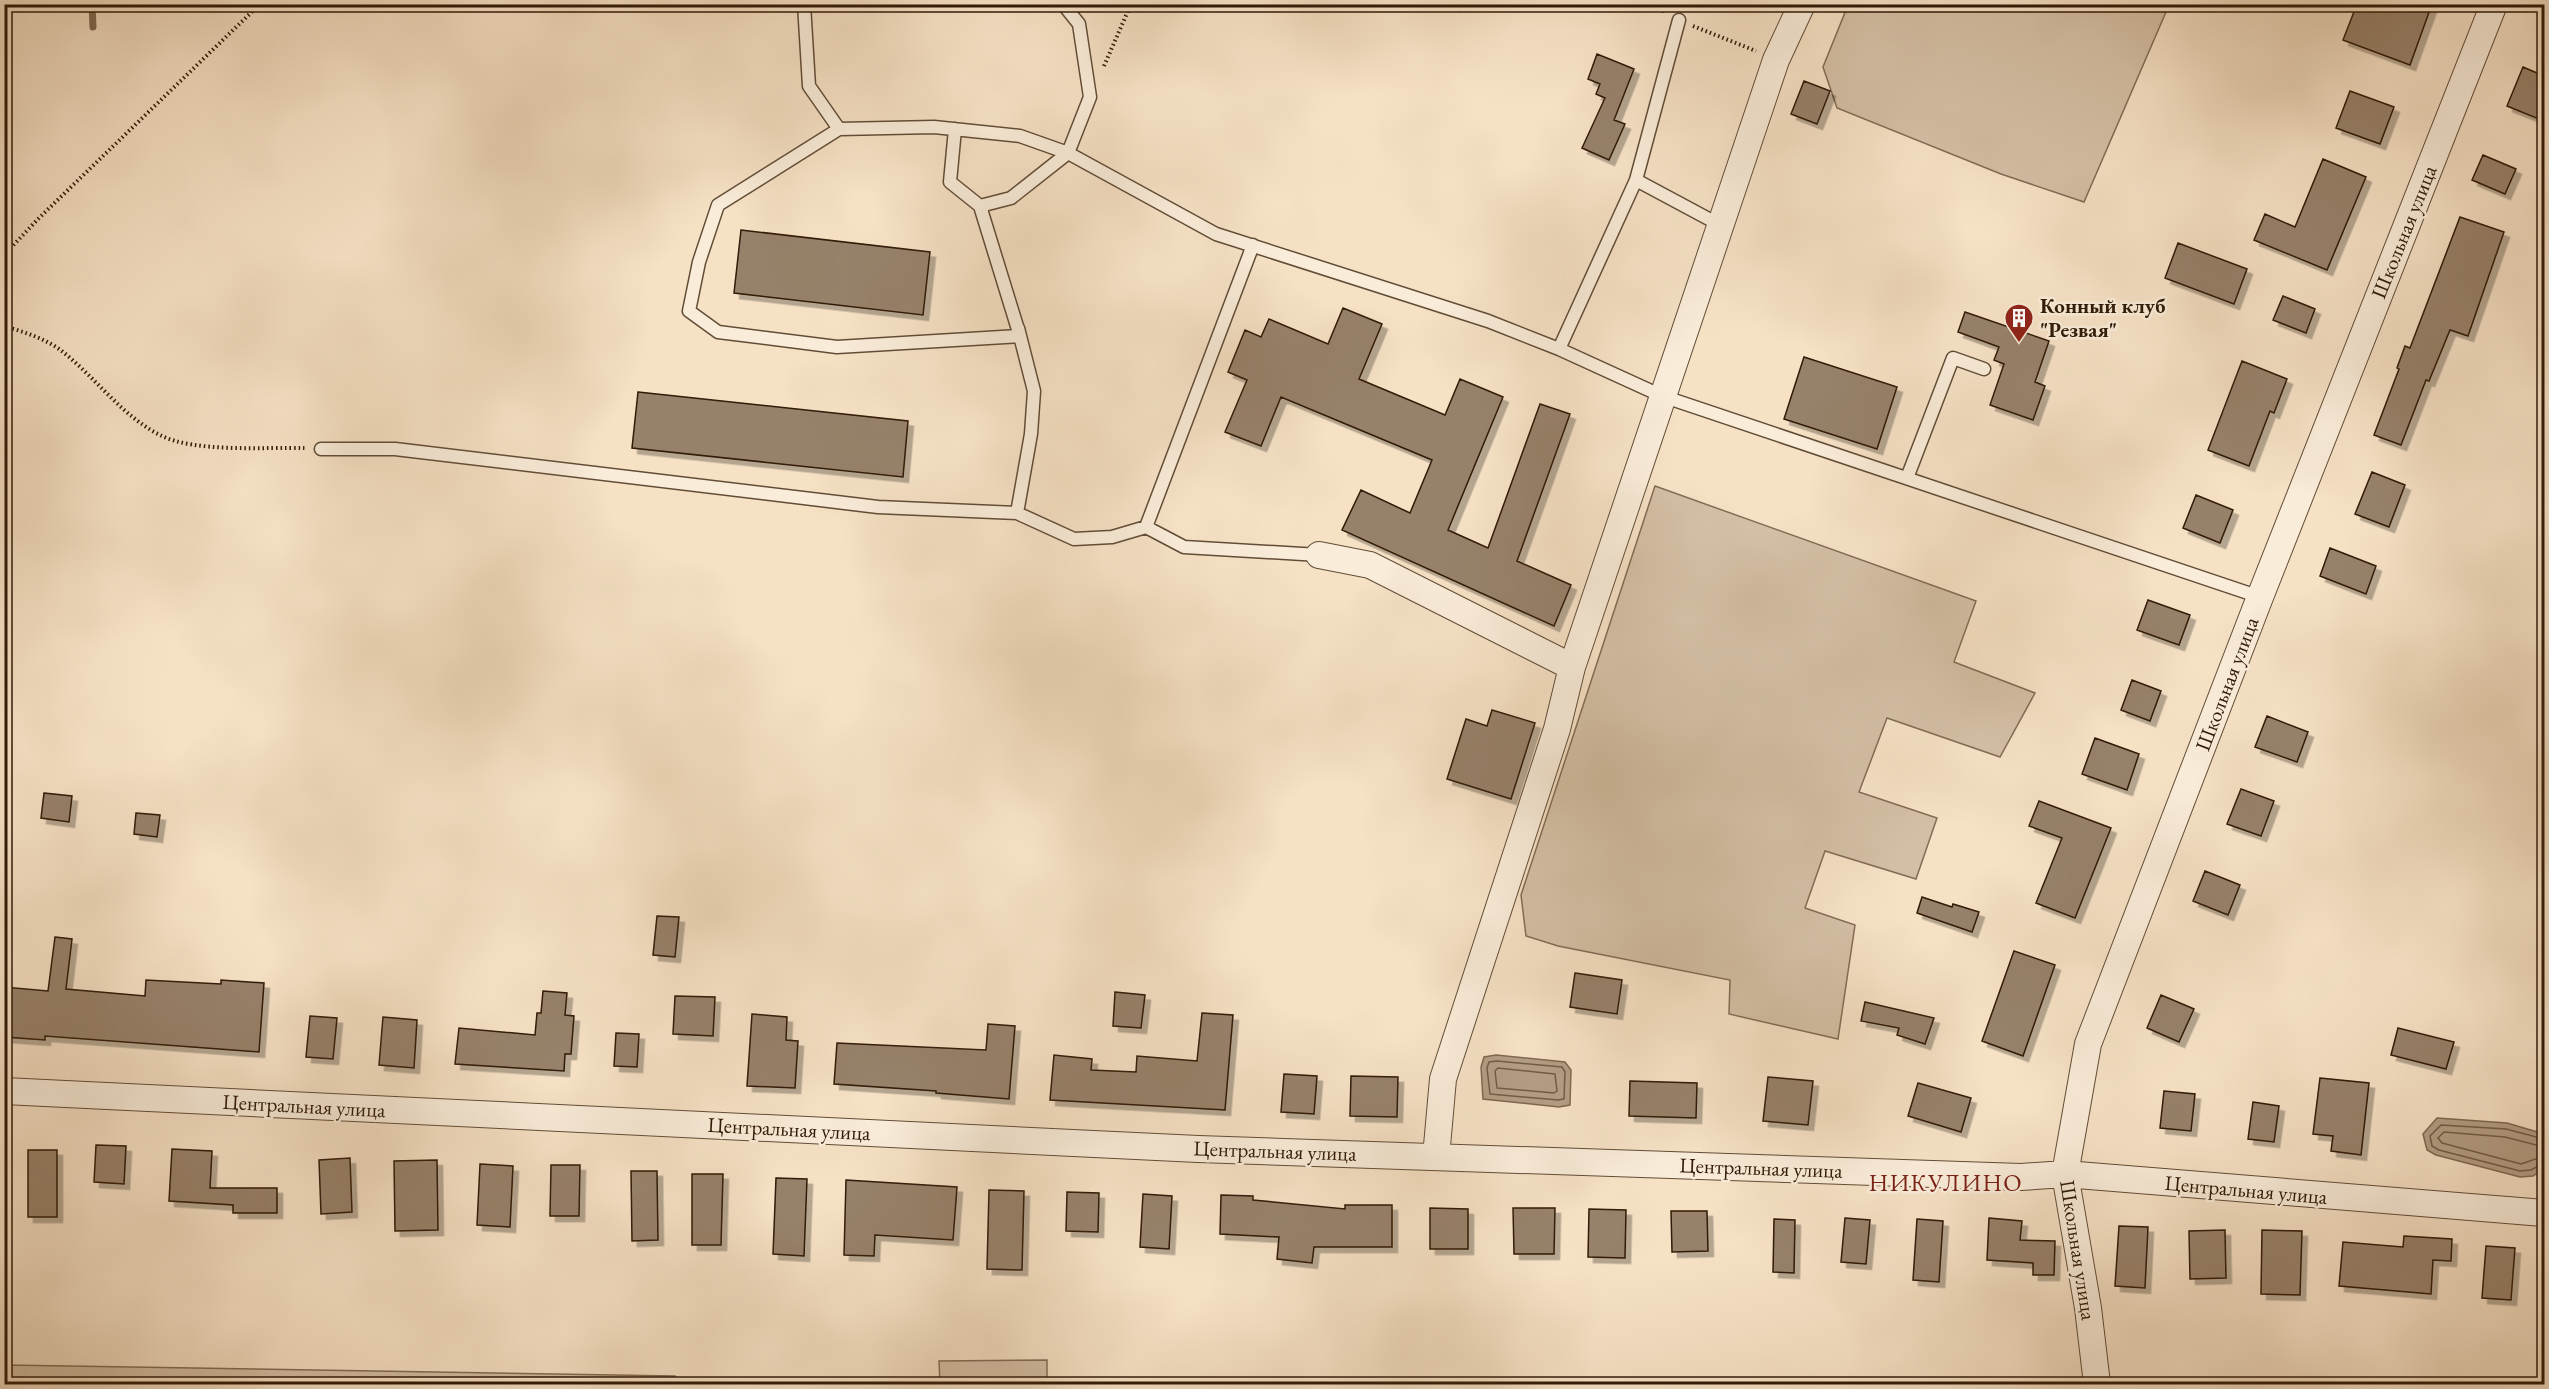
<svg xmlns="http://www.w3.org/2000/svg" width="2549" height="1389" viewBox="0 0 2549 1389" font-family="'EB Garamond',serif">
	<defs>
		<filter id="shadow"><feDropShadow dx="5.5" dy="5.5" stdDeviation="0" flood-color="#0004"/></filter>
	</defs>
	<rect width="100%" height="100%" fill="#f6e1c5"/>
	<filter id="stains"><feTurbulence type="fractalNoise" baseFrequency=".00333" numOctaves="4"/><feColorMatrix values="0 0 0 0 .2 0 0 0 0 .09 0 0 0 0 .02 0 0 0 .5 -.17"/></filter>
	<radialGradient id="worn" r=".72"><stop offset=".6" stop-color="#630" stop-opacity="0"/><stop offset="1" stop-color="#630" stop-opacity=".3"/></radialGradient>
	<path fill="#d4bfa5" stroke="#826c56" stroke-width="1.5" d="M1848,5V4L2169,5L2084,202L2001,174L1837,108L1823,67Z
		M1655,486L1976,601L1954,662L2035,693L2000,757L1887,718L1859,792L1937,818L1916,879L1825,851L1805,908L1855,925L1838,1039L1729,1014L1730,980L1558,946L1526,936L1521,895Z
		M1047,1360V1384H940L939,1361Z
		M5,1365L675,1376V1384H5Z
		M758,1380L907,1382V1384H758Z"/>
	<path fill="#b39d84" stroke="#7f6952" stroke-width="1.5" d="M1496,1055L1565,1062L1571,1070L1570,1105L1559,1107L1483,1099L1481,1067L1484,1057Z
		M2437,1118L2507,1123L2544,1134V1168L2533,1176L2520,1177L2436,1155L2427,1150L2423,1134Z"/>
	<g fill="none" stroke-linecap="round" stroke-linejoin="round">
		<path stroke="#725c46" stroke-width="1.5" d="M1497,1061L1562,1067L1565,1072L1564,1099L1558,1100L1490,1094L1487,1068L1489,1062Z
			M1498,1068L1555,1074L1557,1091L1554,1093L1497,1088L1495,1071Z
			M2544,1139L2506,1129L2441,1125L2430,1136L2432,1146L2439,1150L2520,1171L2531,1170L2544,1163
			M2544,1147L2505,1137L2444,1132L2438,1138L2442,1143L2521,1164L2544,1156"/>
		<path stroke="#7f6952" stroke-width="7" d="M92,4L93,27"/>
	</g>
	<path fill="#97816a" stroke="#301a07" stroke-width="1.5" filter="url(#shadow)" d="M2357,4H2432L2410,65L2343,40Z
		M1597,54L1634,69L1614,120L1625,124L1609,160L1582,148L1605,98L1596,94L1600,84L1588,79Z
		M2523,67L2544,76V121L2507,106Z
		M1804,81L1830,91L1817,124L1791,114Z
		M2350,91L2394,107L2380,144L2336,128Z
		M2483,155L2516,169L2505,194L2472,180Z
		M2323,159L2366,177L2327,270L2254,240L2265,214L2295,227Z
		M2460,217L2504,232L2468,336L2450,330L2429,381L2426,380L2401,445L2374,435L2399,369L2397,368L2405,346L2410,348Z
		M741,230L930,252L923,315L734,293Z
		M2178,243L2247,269L2234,304L2165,278Z
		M2283,296L2315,309L2306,333L2273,320Z
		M1343,308L1382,324L1359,379L1445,415L1460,379L1503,397L1448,530L1488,548L1540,404L1570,414L1517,561L1571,585L1554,626L1342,530L1361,490L1410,513L1432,460L1281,397L1261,446L1225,432L1247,380L1228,372L1245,330L1261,337L1269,319L1328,344Z
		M1965,312L2049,341L2035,382L2045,386L2033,420L1990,405L2004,364L1994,360L1999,347L1958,332Z
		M1804,357L1897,387L1877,449L1784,419Z
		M2242,361L2287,379L2274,413L2270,411L2249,466L2208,450Z
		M638,392L908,421L903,477L632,448Z
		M2372,472L2405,485L2389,527L2355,514Z
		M2196,495L2233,510L2220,543L2183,528Z
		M2330,548L2376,566L2366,594L2320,576Z
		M2148,600L2190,615L2179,645L2137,630Z
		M2132,680L2161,691L2150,721L2121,710Z
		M1492,710L1535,723L1511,799L1447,779L1466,719L1487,726Z
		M2267,716L2308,732L2297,762L2255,747Z
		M2095,738L2139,754L2127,790L2082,774Z
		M2241,789L2274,801L2261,836L2227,824Z
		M44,793L72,796L69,822L41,818Z
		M2039,801L2111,828L2075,918L2036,903L2062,838L2029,826Z
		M136,813L160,815L157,837L134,834Z
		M2205,871L2240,885L2228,915L2193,901Z
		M1922,897L1952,907L1953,904L1979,912L1972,932L1917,913Z
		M657,916L679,917L675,957L653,955Z
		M55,937L72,939L66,989L145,996L146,980L221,984V980L264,983L259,1052L45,1036V1040L4,1037V987L48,991Z
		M2014,951L2055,965L2023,1056L1982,1041Z
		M1575,973L1622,980L1617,1014L1570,1007Z
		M543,991L567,993L565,1015L574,1016L571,1054H565L564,1071L455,1064L459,1028L535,1035L537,1013H541Z
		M1115,992L1145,995L1141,1028L1113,1026Z
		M2161,995L2194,1009L2179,1042L2147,1028Z
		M675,996L715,997L713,1036L673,1034Z
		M1865,1002L1934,1018L1925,1044L1897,1035L1899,1028L1861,1021Z
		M1202,1013L1233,1015L1225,1110L1050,1100L1054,1055L1092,1059L1091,1070L1136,1072L1137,1056L1197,1061Z
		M752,1014L787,1017L786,1040L798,1041L795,1088L747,1086Z
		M310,1016L337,1018L333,1059L306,1057Z
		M383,1017L417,1020L414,1068L379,1065Z
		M988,1024L1015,1026L1009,1099L936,1093V1091L834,1084L837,1043L986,1050Z
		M2398,1028L2454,1042L2446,1069L2391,1055Z
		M616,1033L639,1034L637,1067L614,1066Z
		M1284,1074L1317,1076L1314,1114L1281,1112Z
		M1351,1076L1398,1077L1397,1117L1350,1116Z
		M1768,1077L1813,1081L1808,1125L1763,1121Z
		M2320,1078L2369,1083L2361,1155L2331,1151L2333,1136L2313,1134Z
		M1630,1081L1697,1083L1696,1118L1629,1116Z
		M1918,1083L1971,1098L1961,1132L1908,1116Z
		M2164,1091L2195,1094L2191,1131L2160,1128Z
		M2253,1102L2279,1106L2274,1142L2248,1139Z
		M96,1145L126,1146L124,1184L94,1182Z
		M172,1149L212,1151L210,1188H277V1213H233V1205L169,1201Z
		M28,1150H57V1217H28Z
		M350,1158L352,1212L321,1214L319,1160Z
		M437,1160L438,1230L395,1231L394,1161Z
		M480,1164L513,1166L510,1227L477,1225Z
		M551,1165H580L579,1216H550Z
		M631,1171H657L658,1240L632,1241Z
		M692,1174H723L721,1245H692Z
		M776,1178L807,1179L804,1256L773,1254Z
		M846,1180L957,1187L953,1240L875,1235L874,1256L844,1255Z
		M989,1190L1024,1191L1022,1270L987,1269Z
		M1067,1192L1099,1193L1098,1232L1066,1231Z
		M1143,1194L1172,1196L1169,1249L1140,1247Z
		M1221,1195L1253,1196V1200L1345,1209V1205H1392V1247H1314L1312,1263L1277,1259L1279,1237L1220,1234Z
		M1430,1208L1468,1209V1249H1430Z
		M1513,1208H1555L1554,1254H1514Z
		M1589,1209L1626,1210L1625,1258L1588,1257Z
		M1671,1211H1707L1708,1251L1672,1252Z
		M1845,1218L1870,1220L1866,1264L1841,1262Z
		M1989,1218L2022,1221L2020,1240L2055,1241L2054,1275H2033V1263L1987,1260Z
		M1774,1219L1795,1220L1794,1273L1773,1272Z
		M1917,1219L1943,1221L1939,1282L1913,1280Z
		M2119,1226L2148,1227L2145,1288L2115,1286Z
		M2225,1230L2226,1278L2190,1279L2189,1231Z
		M2262,1230L2302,1231L2300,1295L2261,1294Z
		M2404,1236L2452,1239L2451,1261L2433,1260L2431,1294L2339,1286L2343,1242L2403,1247Z
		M2486,1246L2515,1248L2511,1300L2482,1298Z"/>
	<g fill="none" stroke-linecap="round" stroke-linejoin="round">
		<g stroke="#624c36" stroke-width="15">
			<path id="service" d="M804,4L809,86L839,129L718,205L699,262L689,311L718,332L837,347L1020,336L980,206L1011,198L1068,153L1216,234L1488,321L1559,349L1662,396L2260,597
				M839,129L934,127L1020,136L1068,153L1090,97L1079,24L1063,4
				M955,129L950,182L980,206L982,211
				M1636,180L1720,225
				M1559,349L1636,180L1679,20
				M321,449H395L878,507L1017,513L1074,539L1112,537L1146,527L1184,547L1319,555
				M1907,478L1953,358L1984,369
				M1017,513L1031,434L1034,391L1018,328
				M1146,527L1253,245"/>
		</g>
		<g stroke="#624c36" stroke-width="28">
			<path id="minor" d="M1319,555L1370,565L1572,667
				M4,1091L1198,1149L2021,1177L2065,1174L2544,1213
				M1436,1157L1443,1079L1557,729L1572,667L1776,60L1802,4
				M2097,1384L2088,1308L2065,1174L2088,1044L2260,597L2494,4"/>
		</g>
		<path stroke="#301a07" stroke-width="4" stroke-dasharray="1.5 3" stroke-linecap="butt" d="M1651,4L1665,12
			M1458,12L1460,4
			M1693,26L1756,51
			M1104,66L1131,4
			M4,255L39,218L260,4
			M4,326C24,332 47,339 63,352C96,378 122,416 160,435C194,453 266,447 305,448"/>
		<use href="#service" stroke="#f9ecd9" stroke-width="12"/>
		<use href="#minor" stroke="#f9ecd9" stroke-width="26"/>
	</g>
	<defs>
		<g id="building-pin" transform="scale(1.5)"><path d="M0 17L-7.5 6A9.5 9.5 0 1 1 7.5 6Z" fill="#8f2418" stroke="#f9ecd9"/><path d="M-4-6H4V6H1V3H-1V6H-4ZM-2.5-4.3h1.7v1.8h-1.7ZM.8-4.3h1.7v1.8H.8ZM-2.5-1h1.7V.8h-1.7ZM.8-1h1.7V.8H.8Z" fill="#fff"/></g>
	</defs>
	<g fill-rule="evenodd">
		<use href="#building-pin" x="2019" y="318"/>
	</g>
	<g text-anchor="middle" stroke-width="5" stroke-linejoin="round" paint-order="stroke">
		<g font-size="21" fill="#301a07" stroke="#f9ecd9">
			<text transform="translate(2404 232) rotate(-68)" y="7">Школьная улица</text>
			<text transform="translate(2227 684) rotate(-69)" y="7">Школьная улица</text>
			<text transform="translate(304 1106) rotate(3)" y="7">Центральная улица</text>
			<text transform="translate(789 1129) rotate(3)" y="7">Центральная улица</text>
			<text transform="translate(1275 1151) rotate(2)" y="7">Центральная улица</text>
			<text transform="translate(1761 1168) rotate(2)" y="7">Центральная улица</text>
			<text transform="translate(2246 1190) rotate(5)" y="7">Центральная улица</text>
			<text transform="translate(2078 1250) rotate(81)" y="7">Школьная улица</text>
		</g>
		<g font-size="21" font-weight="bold" fill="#301a07" stroke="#f9ecd9" text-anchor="start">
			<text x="2040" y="313">Конный клуб<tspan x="2040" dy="24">"Резвая"</tspan></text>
		</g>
		<g font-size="24" letter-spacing="1.5" fill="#7a1f14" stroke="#f9ecd9">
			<text x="1946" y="1191">НИКУЛИНО</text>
		</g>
	</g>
	<rect width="2549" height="1389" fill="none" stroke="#f6e1c5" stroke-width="24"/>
	<rect x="6" y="6" width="2537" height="1377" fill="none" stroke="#301a07" stroke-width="3"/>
	<rect x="12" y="12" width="2525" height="1365" fill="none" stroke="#301a07" stroke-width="1.5"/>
	<rect width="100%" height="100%" filter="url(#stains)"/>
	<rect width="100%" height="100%" fill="url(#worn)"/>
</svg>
